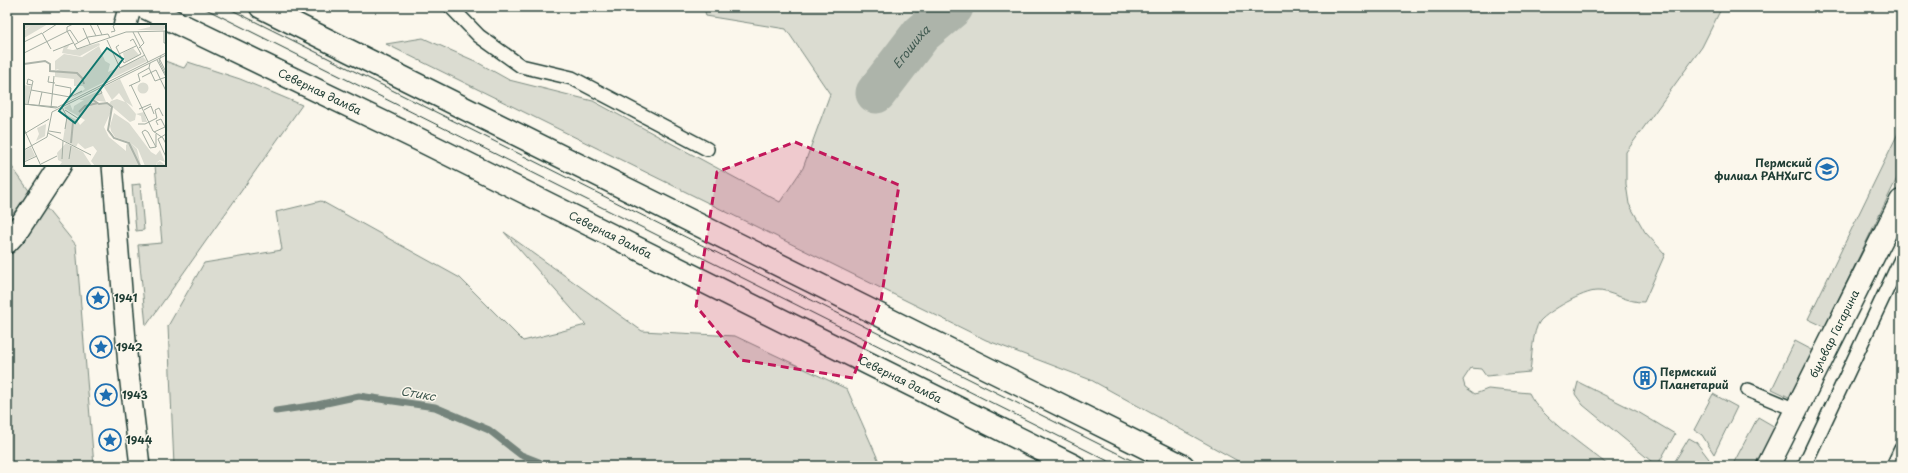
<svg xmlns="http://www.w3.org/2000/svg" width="1908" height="473" viewBox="0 0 1908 473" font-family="'Playpen Sans',sans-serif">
	<rect width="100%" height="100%" fill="#fbf7ec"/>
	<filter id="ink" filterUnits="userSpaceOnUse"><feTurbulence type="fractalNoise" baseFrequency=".025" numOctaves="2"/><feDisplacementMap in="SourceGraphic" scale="8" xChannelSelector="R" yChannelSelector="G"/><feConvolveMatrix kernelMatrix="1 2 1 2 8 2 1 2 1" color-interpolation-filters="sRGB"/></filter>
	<g filter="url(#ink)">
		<path fill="#dbdcd1" stroke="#7d8c82" d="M704,7H1722L1702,47L1626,152V184L1629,204L1645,232L1665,254L1644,302C1628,303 1609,290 1597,291C1583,291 1549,311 1540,321C1532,331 1532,359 1530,372L1486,376L1481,369L1471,368L1463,380L1465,387L1475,394L1488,389L1529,393C1540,417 1587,448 1609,466H1247L1091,380L986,340L386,44L423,38L475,61L509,80L593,101L780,202L803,168L830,94L786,29L706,16Z
			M165,61L184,68L188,62L240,79L302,105L146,326L138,245L162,243L155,165H165Z
			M1901,127V170L1825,327L1808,319Z
			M7,160L30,192L7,221Z
			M140,184L144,230L136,231L132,185Z
			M321,201L460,278L523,341L586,325L504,232L642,331L735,336L847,389L881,466H174L168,326L204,263L282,250L276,212Z
			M42,203L76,245L94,466H7V250Z
			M1795,341L1814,351L1791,398L1772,389Z
			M1578,382L1638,412L1675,434L1657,466L1583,405L1575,394Z
			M1713,394L1737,407L1714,454L1702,435L1694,430Z
			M1758,417L1777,428L1758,466H1732Z
			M1689,438L1696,442L1709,459L1705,466H1672Z"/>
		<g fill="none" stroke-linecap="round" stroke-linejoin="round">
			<path stroke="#74847b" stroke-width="7" d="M276,411L317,405L359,396L435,407L489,430L521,455L539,462L541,466"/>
			<path stroke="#adb4aa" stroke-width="41" id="s1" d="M876,93L921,34L953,7"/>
			<g stroke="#1f3d34" stroke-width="16">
				<path id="service" d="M451,7L479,36L521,66L572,78L707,149
					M1748,390L1796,410
					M1804,466L1901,259
					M1893,466L1901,449"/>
			</g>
			<g stroke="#1f3d34" stroke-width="22">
				<path id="pedestrian" d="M112,165L128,366L140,466"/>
			</g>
			<g stroke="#1f3d34" stroke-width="25">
				<g id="minor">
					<path d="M125,25L130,7"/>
					<path d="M7,242L17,231L60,165"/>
					<path id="s2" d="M1768,466L1901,201"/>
				</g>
			</g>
			<g stroke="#1f3d34" stroke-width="25">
				<g id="primary">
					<path id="s3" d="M144,7L420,140L1074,466"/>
					<path d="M261,7L1183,466"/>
				</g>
			</g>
			<use href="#service" stroke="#fbf7ec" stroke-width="13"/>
			<use href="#pedestrian" stroke="#fbf7ec" stroke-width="19"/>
			<use href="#minor" stroke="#fbf7ec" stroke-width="22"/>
			<use href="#primary" stroke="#fbf7ec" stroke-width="22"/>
			<path stroke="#1f3d34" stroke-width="1" d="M202,7L1118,466
				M226,7L1143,466"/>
		</g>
	</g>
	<path fill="#c2185b" fill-opacity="0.2" stroke="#c2185b" stroke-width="3" stroke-dasharray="8 5" stroke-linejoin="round" d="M795,142L899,185L881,300L853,378L741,360L696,306L717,172Z"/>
	<defs>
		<g id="university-ring" transform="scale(1.15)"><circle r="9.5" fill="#fbf7ec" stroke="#1f6fb2" stroke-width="1.5"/><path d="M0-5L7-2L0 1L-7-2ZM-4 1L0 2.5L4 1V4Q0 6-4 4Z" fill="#1f6fb2"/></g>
		<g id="sight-ring" transform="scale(1.15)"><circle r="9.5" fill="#fbf7ec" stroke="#1f6fb2" stroke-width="1.5"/><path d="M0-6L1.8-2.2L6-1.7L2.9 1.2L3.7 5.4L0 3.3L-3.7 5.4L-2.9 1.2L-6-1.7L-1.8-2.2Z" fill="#1f6fb2"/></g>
		<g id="building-ring" transform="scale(1.15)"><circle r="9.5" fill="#fbf7ec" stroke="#1f6fb2" stroke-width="1.5"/><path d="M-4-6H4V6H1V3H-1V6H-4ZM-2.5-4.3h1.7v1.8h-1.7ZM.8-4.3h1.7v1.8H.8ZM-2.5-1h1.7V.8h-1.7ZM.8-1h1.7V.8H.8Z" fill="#1f6fb2"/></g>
	</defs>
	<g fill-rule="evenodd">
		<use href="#university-ring" x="1827" y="169"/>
		<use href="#sight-ring" x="98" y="298"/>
		<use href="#sight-ring" x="101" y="347"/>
		<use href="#building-ring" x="1645" y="378"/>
		<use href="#sight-ring" x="106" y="395"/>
		<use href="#sight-ring" x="110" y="440"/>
	</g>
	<g text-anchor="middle" stroke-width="3" stroke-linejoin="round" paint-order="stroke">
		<g font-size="11" fill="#1f3d34" stroke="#fbf7ec">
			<text dy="4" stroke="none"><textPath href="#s3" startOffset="195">Северная дамба</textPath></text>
			<text dy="4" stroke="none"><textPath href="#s3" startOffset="519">Северная дамба</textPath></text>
			<text dy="4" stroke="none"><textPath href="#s2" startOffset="148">бульвар Гагарина</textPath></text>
			<text dy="4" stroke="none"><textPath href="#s3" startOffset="843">Северная дамба</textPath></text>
		</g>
		<g font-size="11" font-weight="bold" fill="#1f3d34" stroke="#fbf7ec" text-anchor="start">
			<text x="1812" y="167" text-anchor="end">Пермский<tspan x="1812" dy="13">филиал РАНХиГС</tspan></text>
			<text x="114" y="302">1941</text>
			<text x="116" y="351">1942</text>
			<text x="1660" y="376">Пермский<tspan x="1660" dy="13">Планетарий</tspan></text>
			<text x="122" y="399">1943</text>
			<text x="126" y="444">1944</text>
		</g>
		<g font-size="12" font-style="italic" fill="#425b52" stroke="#fbf7ec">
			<text dy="4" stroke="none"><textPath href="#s1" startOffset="58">Егошиха</textPath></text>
			<text transform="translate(418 394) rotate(10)" y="4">Стикс</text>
		</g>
	</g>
	<g transform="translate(24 24)">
		<rect width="142" height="142" fill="#fbf7ec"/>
		<path d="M0,0H24L0,14V7L7,2L0,6ZM126,0H140V2L142,0V3L139,6H113L126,3ZM75,19L76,21L56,32L38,29L40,22L46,20L43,25L49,26ZM75,22L81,37L86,40L84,48L119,33L123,37L46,75L61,65L59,62H50V55L31,53V48L35,45L31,46V37L40,30L58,33ZM109,24L115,31L101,38L99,29ZM96,55L109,83L102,78L112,90L120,88L123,98H118L117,92L112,90L111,96L106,98L85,80L87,77L93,75L101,78L95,69L88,76L80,63ZM113.5 64a5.5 5.5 0 1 1 11 0a5.5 5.5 0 1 1-11 0ZM0,61L7,62L4,79H0ZM77,66L82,78L68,76L75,80L82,79L88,85L80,103L85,113L102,127V121L105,118L91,113L87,107L86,102L90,89L105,99L127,128L132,131L136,126L141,138L136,136L132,139L136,137L142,142H133V139L132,142H121L114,125L107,119L113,125L117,142H71L67,137L73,127L69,122L61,125L54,119L52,123L39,116L43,91L53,96L56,101L61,96L40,84L46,80L49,87L50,82L60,76H55ZM22,100L21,112L12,117L15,110L13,104ZM42,119L59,128L68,142H35L38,138L34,136L33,129ZM7,123L11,132L0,137V127Z" fill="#dbdcd1"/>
		<path fill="none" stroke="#adb4aa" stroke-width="2" d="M0,40L21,37L26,40V47L53,49L58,54L60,60M69,76L75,80L83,79L88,83L84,106L90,114L105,119L116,142M55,88L61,82L74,79M47,119L49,98"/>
		<path fill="none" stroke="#a3ada2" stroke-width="1" d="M49,0L43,3V7L53,25L102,8L142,7M66,0L72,12M73,0L78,11M59,4L66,20M140,7V19H142M87,8L91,7L89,2L92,0M109,8L124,38M114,8L120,19L115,24M19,9L33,0M83,16L96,44L121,31M0,18L18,9L27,25M50,21L64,13L84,10L86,14M95,21L92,23L100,39L117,30L109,15L106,17M29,27L49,19M0,29L46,6L54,18M95,30L112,22M137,32L135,37L142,51M135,34L142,48M133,36L142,53M126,39L125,44L131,57L142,53M25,52L24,58L31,59M118,53L132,46L142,67M31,61L47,64L46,72M107,61L129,107L139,114L142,120M105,62L116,57L114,50L125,44M7,66L46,73L58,67M71,72L78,69L76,65M0,80L33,83M0,80L32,84L142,29M4,80L9,57L4,55L3,60L8,61M15,81L18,68M38,83L43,93L41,105M27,84L30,52M115,85L127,80M41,86L55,95M120,86L127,82L130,90M114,100H121L133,94L131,86L135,84L139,92M0,105L17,142M121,106L124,108L132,123L126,124L118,108ZM25,107L37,109M130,108L141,103L137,95L132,97L134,101M24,109L67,131M0,110L25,95M132,110V123M142,110L134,115L142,133M0,126L23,113L28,88L142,31M38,135L39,117M45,135L47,122M0,138L13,132M17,140L33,132"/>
		<path fill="#0f766e" fill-opacity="0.15" stroke="#0f766e" stroke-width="2" d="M83,24L99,35L51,99L35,87Z"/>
		<rect width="142" height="142" fill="none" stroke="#1f3d34" stroke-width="2"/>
	</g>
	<rect width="1908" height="473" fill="none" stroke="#fbf7ec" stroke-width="24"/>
	<rect x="12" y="12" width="1884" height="449" fill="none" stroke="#1f3d34" stroke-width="1.5" filter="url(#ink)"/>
</svg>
